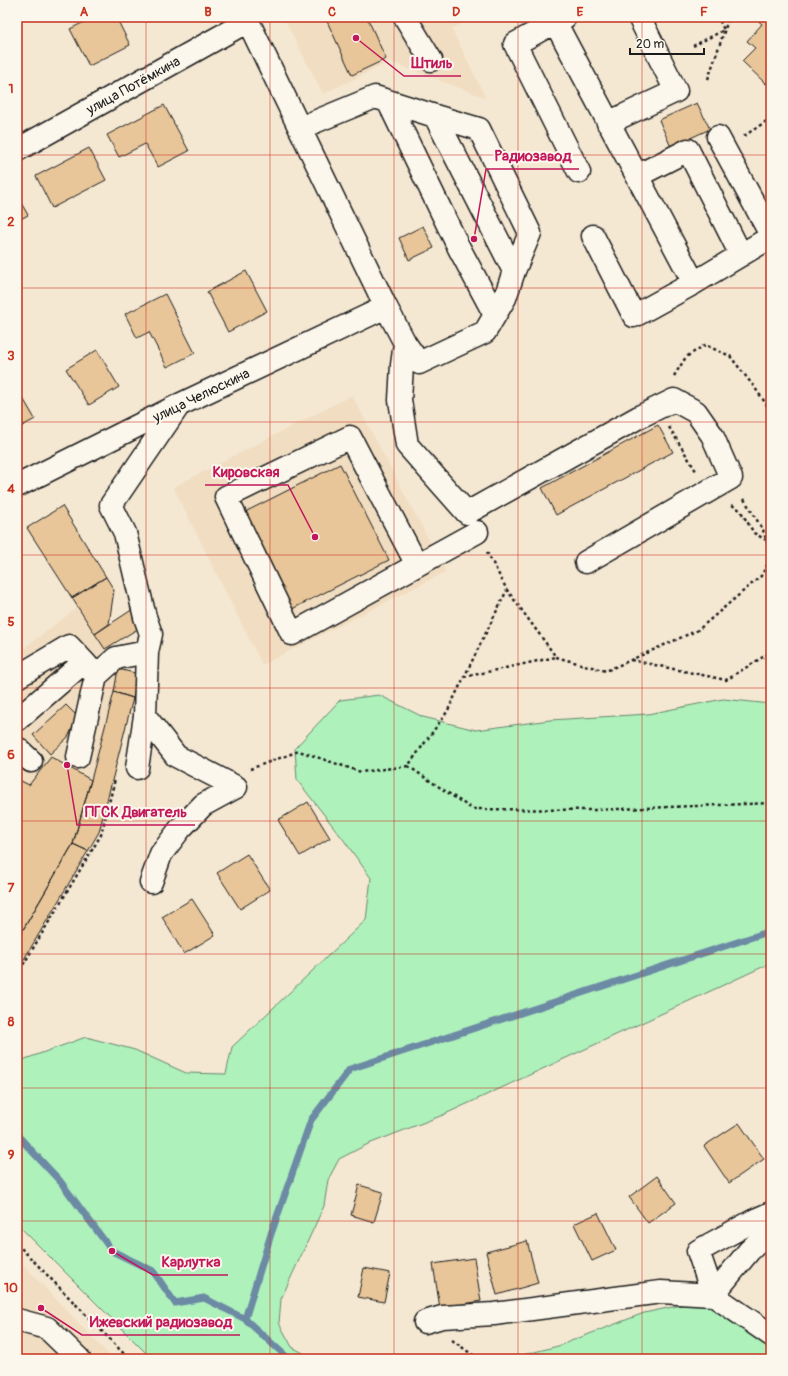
<svg xmlns="http://www.w3.org/2000/svg" width="788" height="1376" viewBox="0 0 788 1376" font-family="Pangolin,sans-serif">
	<rect width="100%" height="100%" fill="#f5e8d3"/>
	<filter id="ink" filterUnits="userSpaceOnUse"><feTurbulence type="fractalNoise" baseFrequency=".025" numOctaves="2"/><feDisplacementMap in="SourceGraphic" scale="8" xChannelSelector="R" yChannelSelector="G"/><feConvolveMatrix kernelMatrix="1 2 1 2 8 2 1 2 1" color-interpolation-filters="sRGB"/></filter>
	<g filter="url(#ink)">
		<path fill="#f1dec2" d="M283,17H474L452,29L486,98L390,62L323,94Z
			M352,395L446,572L262,665L173,487Z
			M78,607L118,669L139,674L99,832L17,971V653Z
			M17,1258L113,1359H17Z"/>
		<path fill="#aef1bb" stroke="#65866c" d="M379,695L423,717L476,730L550,720L648,714L723,699L771,704V963L443,1115L366,1145L339,1159L328,1180L324,1206L281,1299L279,1323L292,1347L314,1359H152L17,1224V1062L86,1037L135,1050L186,1073L226,1074L232,1047L366,920L371,878L343,839L297,780L295,748L340,700Z
			M691,1303L728,1308L771,1338V1359H507L558,1346L644,1313Z"/>
		<g fill="none" stroke-linecap="round" stroke-linejoin="round">
			<path stroke="#6c8aa4" stroke-width="7" d="M17,1135L60,1181L112,1251L153,1271L175,1303L204,1298L245,1319L289,1359
				M245,1319L271,1234L311,1120L350,1069L771,931"/>
		</g>
		<path fill="#e8c69a" stroke="#1c1c1c" d="M94,17H116L130,45L89,66L70,29Z
			M325,17H367L386,59L352,75Z
			M462,17H474L465,22Z
			M754,17H771V79L766,84L742,61L755,48L747,41L762,24Z
			M697,103L710,129L671,147L659,120Z
			M164,105L189,151L158,167L145,144L119,157L107,135Z
			M89,148L106,180L52,208L36,176Z
			M17,196L28,215L17,221Z
			M423,226L434,248L409,260L399,238Z
			M246,271L267,311L228,332L207,292Z
			M165,294L195,353L167,367L149,332L137,338L125,314Z
			M97,350L119,387L89,405L66,369Z
			M17,388L35,419L17,429Z
			M658,425L673,452L556,515L542,488Z
			M340,464L389,560L290,610L241,514Z
			M62,506L106,577L72,598L27,528Z
			M106,577L114,590L109,624L95,634L72,598Z
			M133,609L144,625L105,649L95,634Z
			M118,669L139,674L133,698L114,692Z
			M114,692L133,698L99,832L88,851L73,844L91,780Z
			M66,705L78,717L68,737L50,754L33,735Z
			M51,757L91,780L73,844L17,940V779L29,785Z
			M308,802L330,838L300,856L278,820Z
			M73,844L88,851L17,971V940Z
			M247,854L270,890L240,909L217,873Z
			M192,899L215,935L184,954L162,917Z
			M739,1123L764,1159L729,1183L704,1146Z
			M657,1176L676,1203L648,1223L629,1197Z
			M359,1185L383,1192L374,1222L351,1215Z
			M598,1213L616,1250L592,1261L574,1224Z
			M527,1241L538,1283L497,1295L486,1252Z
			M474,1258L481,1301L440,1308L433,1264Z
			M364,1268L390,1273L384,1302L358,1297Z"/>
		<g fill="none" stroke-linecap="round" stroke-linejoin="round">
			<g stroke="#1c1c1c" stroke-width="25">
				<path id="minor" d="M246,17L386,307L405,343L419,363L485,332L505,298L514,271L435,116L375,97L300,128
					M405,17L431,60
					M565,17L555,22L694,283
					M555,22L515,44L579,172
					M388,101L459,248L495,315
					M435,116L479,129L530,233L514,271
					M608,123L676,91L639,17
					M718,137L771,235
					M17,150L248,21
					M637,176L688,150L741,255
					M593,236L634,316L694,283L771,237
					M405,343L402,365L400,400L407,445L467,513L639,417L674,400L696,412L712,435L731,478L586,562
					M17,486L179,405L386,307
					M417,565L292,634L226,497L350,437L417,565L477,532
					M17,677L69,646L84,662
					M145,716L176,756L236,787L203,805L180,829L161,854L151,882
					M17,720L84,662L96,676L116,658L147,652L151,634L145,617L125,533L111,505L179,405
					M17,748L31,761
					M78,757L96,676
					M137,768L145,716L147,652
					M771,1213L753,1221L698,1251L713,1295L771,1335
					M17,1320L47,1328L79,1359
					M425,1322L442,1317L494,1314L661,1292L713,1295L749,1251L771,1230"/>
			</g>
			<path stroke="#1c1c1c" stroke-width="2.5" stroke-dasharray="3 3" stroke-linecap="butt" d="M681,19L684,17
				M693,46L724,30L718,17
				M708,79L729,17
				M744,136L771,118
				M674,376L686,357L705,345L730,356L755,388L771,411
				M669,427L696,471
				M744,499L763,530L771,553
				M732,505L740,510L754,533L766,540
				M487,552L507,590L556,657L606,671L698,630L761,576L771,558
				M631,660L726,680L771,652
				M464,677L556,657
				M408,766L472,809L594,810L771,803
				M250,769L299,751L361,772L408,766L447,712L507,590
				M17,975L101,835L115,779
				M17,1244L129,1359
				M452,1340L474,1356L482,1359"/>
			<use href="#minor" stroke="#fbf7ec" stroke-width="22"/>
		</g>
	</g>
	<path fill="none" stroke="#c8321e" stroke-width="1" stroke-opacity="0.55" d="M146,17V1359M270,17V1359M394,17V1359M518,17V1359M642,17V1359M17,155H771M17,288H771M17,422H771M17,555H771M17,688H771M17,821H771M17,954H771M17,1088H771M17,1221H771"/>
	<g text-anchor="middle" stroke-width="4" stroke-linejoin="round" paint-order="stroke">
		<g font-size="14" fill="#1c1c1c" stroke="#fbf7ec">
			<text transform="translate(133 85) rotate(-29)" y="5">улица Потёмкина</text>
			<text transform="translate(201 395) rotate(-26)" y="5">улица Челюскина</text>
		</g>
	</g>
	<path fill="none" stroke="#c2185b" stroke-width="1.5" d="M356 38L404 76H461M474 239L486 169H579M315 537L288 485H205M67 765L77 825H195M112 1251L153 1275H228M41 1308L82 1335H240"/>
	<g fill="#c2185b" stroke="#fbf7ec" stroke-width="1.5">
		<circle cx="356" cy="38" r="4"/>
		<circle cx="474" cy="239" r="4"/>
		<circle cx="315" cy="537" r="4"/>
		<circle cx="67" cy="765" r="4"/>
		<circle cx="112" cy="1251" r="4"/>
		<circle cx="41" cy="1308" r="4"/>
	</g>
	<g font-size="15" text-anchor="middle" font-weight="bold" fill="#c2185b" stroke="#fbf7ec" stroke-width="4" stroke-linejoin="round" paint-order="stroke">
		<text x="432" y="68">Штиль</text>
		<text x="533" y="161">Радиозавод</text>
		<text x="246" y="477">Кировская</text>
		<text x="136" y="817">ПГСК Двигатель</text>
		<text x="191" y="1267">Карлутка</text>
		<text x="161" y="1327">Ижевский радиозавод</text>
	</g>
	<rect width="788" height="1376" fill="none" stroke="#fbf7ec" stroke-width="44"/>
	<path d="M630 48v6h74v-6" fill="none" stroke="#1c1c1c" stroke-width="2"/>
	<text x="636" y="48" font-size="12" fill="#1c1c1c" stroke="#fbf7ec" stroke-width="3" paint-order="stroke">20 m</text>
	<rect x="22" y="22" width="744" height="1332" fill="none" stroke="#c8321e" stroke-width="1.5"/>
	<g font-size="13" text-anchor="middle" font-weight="bold" fill="#c8321e">
		<text x="84" y="16">A</text>
		<text x="208" y="16">B</text>
		<text x="332" y="16">C</text>
		<text x="456" y="16">D</text>
		<text x="580" y="16">E</text>
		<text x="704" y="16">F</text>
		<text x="11" y="93">1</text>
		<text x="11" y="226">2</text>
		<text x="11" y="360">3</text>
		<text x="11" y="493">4</text>
		<text x="11" y="626">5</text>
		<text x="11" y="759">6</text>
		<text x="11" y="892">7</text>
		<text x="11" y="1026">8</text>
		<text x="11" y="1159">9</text>
		<text x="11" y="1292">10</text>
	</g>
</svg>
